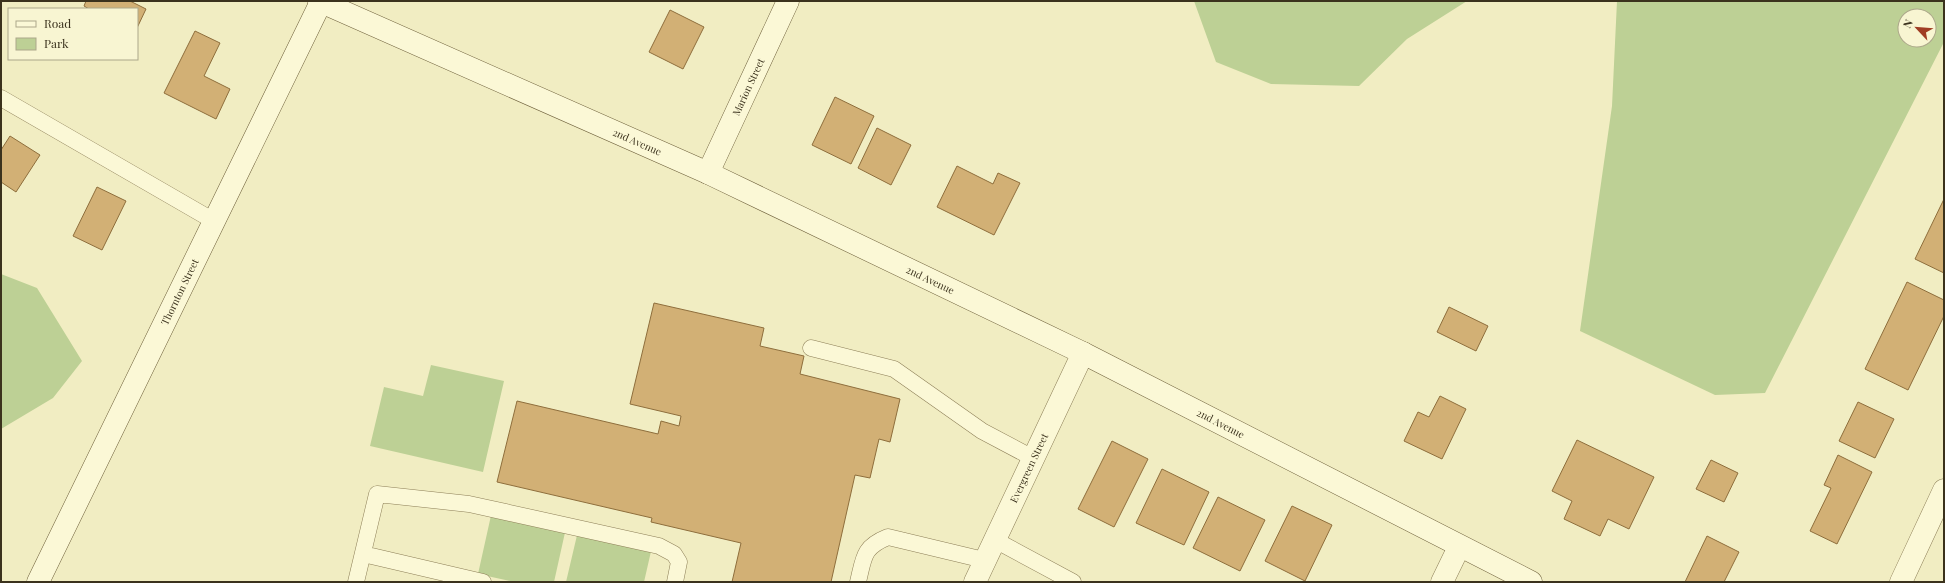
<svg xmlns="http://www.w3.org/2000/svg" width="1945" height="583" viewBox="0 0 1945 583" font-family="'Playfair Display',serif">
	<rect width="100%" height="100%" fill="#f1edc2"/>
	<path fill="#bdd095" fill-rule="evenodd" d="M1194,1H1467L1407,39L1359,86L1271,84L1216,62Z
		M1617,1H1944V42L1765,393L1715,395L1580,331L1612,106ZM1905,16H1929V40H1905Z
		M1,274L37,288L82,361L53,398L1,429Z
		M431,365L504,381L483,472L370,446L384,387L423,396Z
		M492,511L566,528L554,582H515L478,574Z
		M578,531L652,547L644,582H566Z"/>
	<path fill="#d2b075" stroke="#8e6e3c" d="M86,1H130L146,9L137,28V9H89L84,6Z
		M670,10L704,27L683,69L649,52Z
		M195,31L220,43L204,76L230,89L216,119L164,93Z
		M835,97L874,116L851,164L812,145Z
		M877,128L911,145L891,185L858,168Z
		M10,136L40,155L16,192L1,182V150Z
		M957,166L993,184L998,173L1020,183L994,235L937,207Z
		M97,187L126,201L102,250L73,236Z
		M1944,199V273L1915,259Z
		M1907,282L1944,300V316L1908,390L1865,369Z
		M654,303L764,328L760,346L804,356L800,374L900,399L890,442L879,439L870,478L855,475L831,582H732L741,543L651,522L652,518L497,482L517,401L658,434L661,421L679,426L681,416L630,404Z
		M1449,307L1488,326L1476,351L1437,332Z
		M1440,396L1466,409L1442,459L1404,441L1418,412L1429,417Z
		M1858,402L1894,419L1875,458L1839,441Z
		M1577,440L1654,477L1629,529L1608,519L1600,536L1564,519L1572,501L1552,491Z
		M1112,441L1148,459L1114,527L1078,509Z
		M1838,455L1872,472L1837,544L1810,531L1831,488L1824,485Z
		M1711,460L1738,473L1724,502L1696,489Z
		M1162,469L1209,492L1184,545L1136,523Z
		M1218,497L1265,520L1240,571L1193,548Z
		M1292,506L1332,525L1305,581L1265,561Z
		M1707,536L1739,552L1724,582H1685Z"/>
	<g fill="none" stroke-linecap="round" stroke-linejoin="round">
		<g stroke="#8d7f58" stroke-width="17">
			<path id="lane" d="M1,98L214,221
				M811,348L894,369L982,431L1033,458
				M995,540L1073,582
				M363,554L483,582
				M356,582L377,494L469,504L659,546L674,554L679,562L675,582
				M858,582C864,557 863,547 888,537L984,560"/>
		</g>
		<g stroke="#8d7f58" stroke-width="23">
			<g id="street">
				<path id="s1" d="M975,582L1083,353"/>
				<path d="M1442,582L1459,547"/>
				<path d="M1901,582L1944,490"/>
			</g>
		</g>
		<g stroke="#6e603b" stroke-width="23">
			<g id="secondary">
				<path id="s2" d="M319,1L708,173L1083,353L1531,582"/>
				<path id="s3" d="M708,173L788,1"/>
				<path id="s4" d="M38,582L321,2"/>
			</g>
		</g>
		<use href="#lane" stroke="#fbf8d6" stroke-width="16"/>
		<use href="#street" stroke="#fbf8d6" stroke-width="22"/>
		<use href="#secondary" stroke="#fbf8d6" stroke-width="22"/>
	</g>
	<g text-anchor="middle" stroke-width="3.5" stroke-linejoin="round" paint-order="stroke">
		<g font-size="10" fill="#3b321d" stroke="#f8f5d2">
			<text dy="4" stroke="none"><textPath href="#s3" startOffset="95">Marion Street</textPath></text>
			<text dy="4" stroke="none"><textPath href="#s2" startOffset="348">2nd Avenue</textPath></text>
			<text dy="4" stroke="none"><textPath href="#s2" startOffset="672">2nd Avenue</textPath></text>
			<text dy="4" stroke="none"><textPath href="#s4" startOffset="323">Thornton Street</textPath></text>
			<text dy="4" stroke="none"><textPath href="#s2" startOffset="996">2nd Avenue</textPath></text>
			<text dy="4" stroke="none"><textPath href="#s1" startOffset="126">Evergreen Street</textPath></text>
		</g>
	</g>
	<rect width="1945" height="583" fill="none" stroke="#3b321d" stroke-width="4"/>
	<rect x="8" y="8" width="130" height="52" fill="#f8f5d2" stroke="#aca78a"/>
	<rect x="16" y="21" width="20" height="6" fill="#fbf8d6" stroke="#aca78a"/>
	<text x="44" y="28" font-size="12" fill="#3b321d">Road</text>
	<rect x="16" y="38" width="20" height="12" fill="#bdd095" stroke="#aca78a"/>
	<text x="44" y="48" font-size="12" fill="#3b321d">Park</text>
	<g transform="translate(1917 28) rotate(296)"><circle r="19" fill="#f8f5d2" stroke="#aca78a"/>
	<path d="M0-3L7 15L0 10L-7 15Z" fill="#a03d23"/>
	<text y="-6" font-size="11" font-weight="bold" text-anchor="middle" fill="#3b321d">N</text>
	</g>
</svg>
